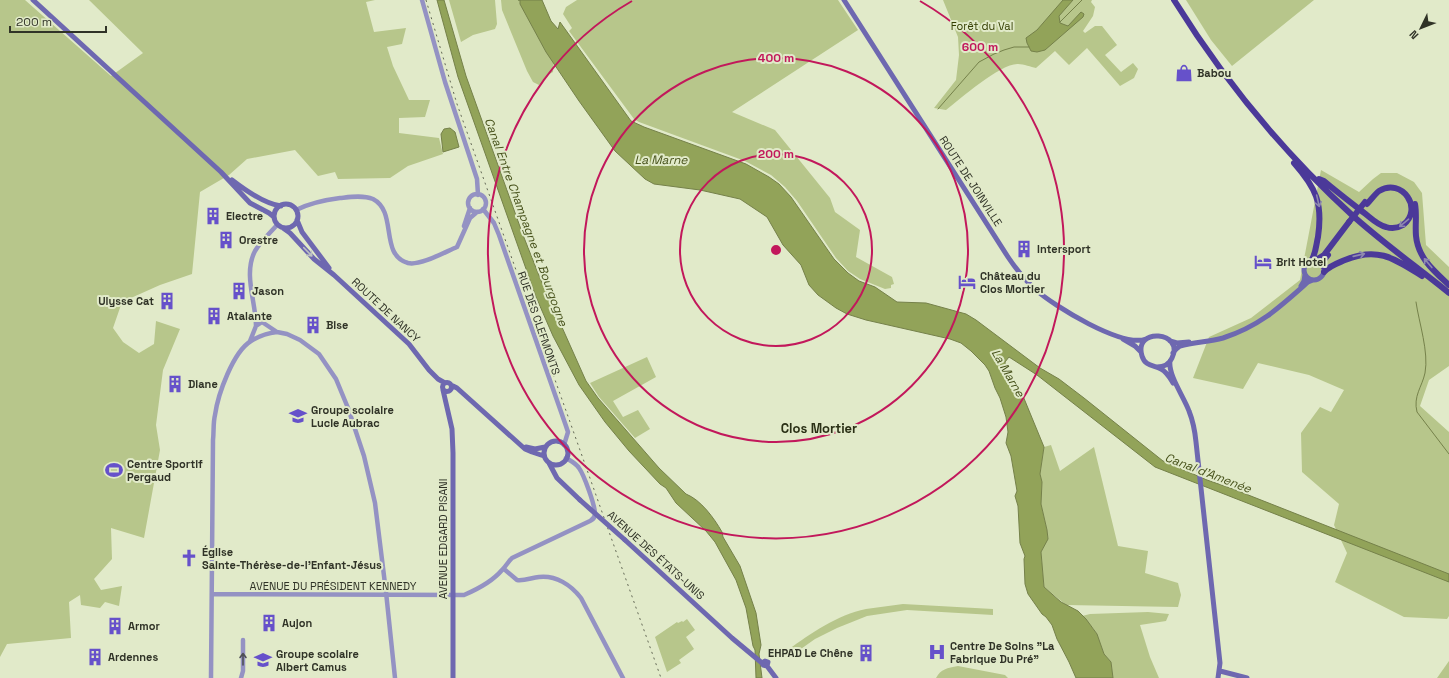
<svg xmlns="http://www.w3.org/2000/svg" width="1449" height="678" viewBox="0 0 1449 678" font-family="'Space Grotesk',sans-serif">
	<rect width="100%" height="100%" fill="#e1eac9"/>
	<path fill="#b7c68b" d="M0,0H25L111,76L143,53L89,0H375L366,2L374,32L406,28L402,44L387,47L393,66L409,100H430L425,117L399,118V133L439,138L443,154L408,166L390,178L338,179L335,172L318,176L295,150L247,159L229,175L200,192L192,274L160,285L122,302L113,328L123,342L139,353L154,344L156,321L180,329L163,370L156,425L160,450L144,538L111,528L112,559L94,579L101,590L122,586L119,606L105,602L100,608L81,605L80,595L69,602L71,638L7,644L0,657Z
		M449,0H495L497,24L495,29L473,35L461,42Z
		M501,0H525L554,61L553,72L546,76L539,85L533,82L527,71L502,10Z
		M577,0H838L858,30L732,112L775,130L830,198L835,212L860,230L856,257L892,277L894,284L891,285V288L885,289L860,279L848,271L836,258L797,201L785,187L771,175L745,161L639,122L634,119L569,31L572,28L563,14L566,7Z
		M943,0H1092L1091,2L1095,7L1093,16L1083,31L1085,33L1095,26H1102L1117,45L1105,55L1121,72L1133,63L1138,69L1134,78L1120,86L1087,48L1069,65L1055,51L1036,68C1031,67 1024,64 1018,64C1001,63 960,99 946,110L934,108L956,80L959,55L958,37Z
		M1186,0H1314L1232,66L1211,40Z
		M1321,170L1359,192L1373,179L1381,173H1397L1414,182L1422,193L1426,245L1449,267V366L1429,380L1420,406L1449,432V616L1447,619L1404,617L1335,582L1347,553L1334,525L1339,504L1302,472L1301,433L1320,407L1331,412L1344,390L1309,375L1258,363L1243,389L1193,378L1209,337L1251,318L1300,280Z
		M647,357L656,377L613,401L623,417L638,410L650,429L635,438L599,397L590,383Z
		M1051,445L1060,471L1094,447L1118,546L1148,551L1145,573L1178,583L1181,595L1178,607L1066,605L1044,587L1041,552L1048,538L1047,530L1041,504L1042,482L1040,474L1044,447Z
		M903,604L993,609V615L907,610L867,616L837,628L815,639L791,656L788,650C811,633 837,615 866,609C878,607 891,606 903,604Z
		M1148,612L1169,614L1166,621L1140,625L1150,657L1159,678H1113L1111,662L1104,654L1097,634L1093,628L1082,616L1090,614Z
		M687,619L695,630L686,637L694,649L679,660L681,663L667,672L655,637L677,622L678,623L682,621L683,622Z
		M1449,661V678H1437Z
		M958,666L1005,675L1008,678H936C941,669 947,668 958,666Z"/>
	<path fill="#92a359" stroke="#75814a" d="M437,0H444L466,76L523,235L540,278L586,381L598,398L659,468L686,494C701,500 714,518 722,532L723,537L740,566L756,613L761,645L759,654L762,678H756L755,650L753,646L746,608L736,580L715,542L706,531L676,503L666,488L660,484L629,451L605,422L579,385L553,336L536,297L458,77Z
		M518,0H542L551,21L558,29L560,22L631,121L644,127L746,164L769,177L779,184L791,197L834,259L848,273L859,281L875,287L897,302L926,303L966,314L976,320L1040,368L1059,379L1084,398L1163,461L1207,480L1233,489L1449,574V582L1155,467L1037,375L1009,357L1005,362L1006,367L1017,392L1022,397L1023,396L1044,447L1040,474L1042,482L1041,504L1047,530L1048,539L1041,552L1044,587L1061,602L1078,611L1086,619L1097,634L1104,654L1111,662L1113,678H1076L1069,662L1057,639L1052,625L1046,617L1042,614L1028,594L1025,584L1024,559L1025,556L1020,543L1018,506L1015,496L1017,491L1011,456L1006,443L1008,432L1006,417L1000,398L995,388L989,371L985,365L971,351L961,343L950,339L866,320L847,314L836,308L818,295L809,285L801,265L783,245L767,217L740,199L700,190L654,184L645,179L615,151L579,101L546,52L520,4V0Z
		M1063,0H1073L1059,16L1060,23L1068,26L1081,12L1084,14L1083,17L1045,50L1037,52L1031,51L1027,43L1026,38L1037,30Z
		M450,128L455,132L459,147L443,152L441,134L444,129Z"/>
	<g fill="none" stroke-linecap="round" stroke-linejoin="round">
		<path stroke="#75814a" stroke-width="1" d="M1060,22L1082,0
			M938,109L979,62L994,54L1004,50L1014,47H1029
			M1416,302C1419,323 1429,352 1425,373C1422,387 1413,396 1417,412L1449,454"/>
		<path stroke="#9492c3" stroke-width="4.5" d="M422,0L445,82L477,179L478,195
			M468 203a9 9 0 1 1 18 0a9 9 0 1 1-18 0Z
			M483,209L494,223L499,235L566,426L568,432L564,445
			M296,210C310,203 324,200 340,198C350,197 363,195 373,199C398,212 379,255 408,263C420,266 445,252 457,247L470,218L477,212
			M464,226L470,208
			M256,326C256,302 243,274 255,251C261,241 270,233 277,225
			M250,341L256,326L262,322L277,332L287,334L300,340L319,354L336,379L348,408L364,456L375,503L386,592L395,678
			M504,569L517,580C524,581 531,578 539,577C556,575 571,585 581,598L623,678
			M212,594L464,595C478,589 492,582 502,570C506,566 508,562 512,558L590,521C593,519 595,518 595,514C595,505 584,475 579,468C576,463 571,461 566,458
			M211,678L213,440C214,431 213,423 215,415C218,394 233,352 251,341C259,336 268,333 277,332
			M241,678L243,671V640"/>
		<path stroke="#6e68b0" stroke-width="5" d="M33,0L221,172L250,203L269,213L274,217
			M844,0L1008,257C1016,269 1025,280 1036,290C1054,306 1122,348 1146,339
			M232,180C245,190 265,204 281,206
			M274 216a12 12 0 1 1 24 0a12 12 0 1 1-24 0Z
			M297,220L302,232L329,268
			M283,228L290,233L314,259L334,275L409,344L429,370L438,379L445,383
			M1304 270a10 10 0 1 1 20 0a10 10 0 1 1-20 0Z
			M1301,286L1304,281L1305,274
			M1123,339L1135,346L1141,352
			M1170,341L1177,343L1189,342
			M1173,353C1175,350 1177,348 1180,346C1194,342 1209,342 1223,338C1260,326 1280,307 1308,282L1313,280
			M1170,361C1168,375 1184,397 1189,411C1193,421 1195,432 1196,442L1220,663L1218,678
			M1157,367C1163,367 1169,365 1172,358C1185,331 1133,327 1142,356C1145,366 1153,365 1161,369C1167,372 1170,378 1173,383
			M442.5 387a4.5 4.5 0 1 1 9 0a4.5 4.5 0 1 1-9 0Z
			M451,385L457,388L525,449L532,452L544,456
			M443,390L452,429L453,453V678
			M544 453a12 12 0 1 1 24 0a12 12 0 1 1-24 0Z
			M526,447L535,449L545,447
			M549,463L557,478L580,500
			M625,540L732,638L762,663
			M767,666L768,662L765,661L762,663L763,665L767,666L776,678
			M1220,671L1247,678"/>
		<path stroke="#4b3999" stroke-width="6" d="M1174,0C1223,79 1283,152 1352,215C1383,243 1417,267 1449,293
			M1294,163C1316,188 1323,203 1318,237C1316,245 1316,254 1311,261
			M1319,179L1324,181C1337,192 1350,202 1363,212C1370,217 1377,225 1386,227C1392,229 1398,228 1403,225C1424,209 1402,177 1379,191C1374,195 1371,200 1367,204
			M1415,204C1417,215 1415,225 1416,236C1418,258 1434,271 1449,285
			M1316,260L1324,255L1349,222
			M1323,266L1324,260L1328,255
			M1324,272C1329,266 1338,263 1345,260C1378,246 1395,259 1422,276"/>
		<path stroke="#636855" stroke-width="1" stroke-dasharray="2 4" stroke-linecap="butt" d="M426,0L457,104L661,678"/>
		<path stroke="#6e68b0" stroke-width="5" d="M580,500L625,540"/>
		<path stroke="#4b3999" stroke-width="6" d="M1349,222L1365,202"/>
	</g>
	<defs><path id="oneway-shaft" d="M-6 0H5M1.5-3L5.5 0L1.5 3" fill="none" stroke-width="1.6" stroke-linecap="round" stroke-linejoin="round"/></defs>
	<g stroke="#8e89af">
		<use href="#oneway-shaft" transform="translate(1318 201) rotate(77)"/>
		<use href="#oneway-shaft" transform="translate(1404 223) rotate(140)"/>
		<use href="#oneway-shaft" transform="translate(1359 255) rotate(-13)"/>
		<use href="#oneway-shaft" transform="translate(1428 263) rotate(-130)"/>
	</g>
	<use stroke="#bec3c2" href="#oneway-shaft" transform="translate(308 252) rotate(46)"/>
	<use stroke="#4e5056" href="#oneway-shaft" transform="translate(243 659) rotate(-90)"/>
	<g fill="none" stroke="#c2185b" stroke-width="2">
		<circle cx="776" cy="250" r="96"/>
		<circle cx="776" cy="250" r="192"/>
		<path d="M920 1A288 288 0 1 1 632 1"/>
	</g>
	<defs>
		<g id="shop-bare" transform="scale(1.38)"><path d="M-5-2.5h2.3a2.7 3.5 0 0 1 5.4 0H5L5.5 6h-11ZM-1.5-2.5h3a1.5 2.3 0 0 0-3 0Z" fill="#6651ca" stroke="#e1eac9" stroke-width="2.5" paint-order="stroke"/></g>
		<g id="building-bare" transform="scale(1.38)"><path d="M-4-6H4V6H1V3H-1V6H-4ZM-2.5-4.3h1.7v1.8h-1.7ZM.8-4.3h1.7v1.8H.8ZM-2.5-1h1.7V.8h-1.7ZM.8-1h1.7V.8H.8Z" fill="#6651ca" stroke="#e1eac9" stroke-width="2.5" paint-order="stroke"/></g>
		<g id="hotel-bare" transform="scale(1.38)"><path d="M-6-4.5h1.5V1H6V5H4.5V3h-9V5H-6ZM-4 0a1.8 1.8 0 1 1 3.6 0ZM.5 0V-2.5h3Q6-2.5 6 0Z" fill="#6651ca" stroke="#e1eac9" stroke-width="2.5" paint-order="stroke"/></g>
		<g id="school-bare" transform="scale(1.38)"><path d="M0-5L7-2L0 1L-7-2ZM-4 1L0 2.5L4 1V4Q0 6-4 4Z" fill="#6651ca" stroke="#e1eac9" stroke-width="2.5" paint-order="stroke"/></g>
		<g id="stadium-bare" transform="scale(1.38)"><path d="M0-5a6.5 5 0 1 0 0 10a6.5 5 0 1 0 0-10ZM-3.5-1.8h7v3.6h-7Z" fill="#6651ca" stroke="#e1eac9" stroke-width="2.5" paint-order="stroke"/></g>
		<g id="church-bare" transform="scale(1.38)"><path d="M-1.2-6h2.4v3.5h3.3v2.4h-3.3V6h-2.4V-.1h-3.3v-2.4h3.3Z" fill="#6651ca" stroke="#e1eac9" stroke-width="2.5" paint-order="stroke"/></g>
		<g id="hospital-bare" transform="scale(1.38)"><path d="M-5-5h3v3.5h4V-5h3V5h-3V1.5h-4V5h-3Z" fill="#6651ca" stroke="#e1eac9" stroke-width="2.5" paint-order="stroke"/></g>
	</defs>
	<g fill-rule="evenodd">
		<use href="#shop-bare" x="1184" y="73"/>
		<use href="#building-bare" x="213" y="216"/>
		<use href="#building-bare" x="226" y="240"/>
		<use href="#building-bare" x="1024" y="249"/>
		<use href="#hotel-bare" x="1263" y="262"/>
		<use href="#hotel-bare" x="967" y="282"/>
		<use href="#building-bare" x="239" y="291"/>
		<use href="#building-bare" x="167" y="301"/>
		<use href="#building-bare" x="214" y="316"/>
		<use href="#building-bare" x="313" y="325"/>
		<use href="#building-bare" x="175" y="384"/>
		<use href="#school-bare" x="298" y="416"/>
		<use href="#stadium-bare" x="114" y="470"/>
		<use href="#church-bare" x="189" y="558"/>
		<use href="#building-bare" x="269" y="623"/>
		<use href="#building-bare" x="115" y="626"/>
		<use href="#hospital-bare" x="937" y="652"/>
		<use href="#building-bare" x="866" y="653"/>
		<use href="#building-bare" x="95" y="657"/>
		<use href="#school-bare" x="263" y="660"/>
	</g>
	<g text-anchor="middle" stroke-width="4" stroke-linejoin="round" paint-order="stroke">
		<g font-size="11" fill="#343e02" stroke="#e1eac9">
			<text x="982" y="30">Forêt du Val</text>
		</g>
		<g font-size="11" font-weight="bold" fill="#303327" stroke="#e1eac9" text-anchor="start">
			<text x="1197" y="77">Babou</text>
			<text x="226" y="220">Electre</text>
			<text x="239" y="244">Orestre</text>
			<text x="1037" y="253">Intersport</text>
			<text x="1276" y="266">Brit Hotel</text>
			<text x="980" y="280">Château du<tspan x="980" dy="13">Clos Mortier</tspan></text>
			<text x="252" y="295">Jason</text>
			<text x="154" y="305" text-anchor="end">Ulysse Cat</text>
			<text x="227" y="320">Atalante</text>
			<text x="326" y="329">Bise</text>
			<text x="188" y="388">Diane</text>
			<text x="311" y="414">Groupe scolaire<tspan x="311" dy="13">Lucie Aubrac</tspan></text>
			<text x="127" y="468">Centre Sportif<tspan x="127" dy="13">Pergaud</tspan></text>
			<text x="202" y="556">Église<tspan x="202" dy="13">Sainte-Thérèse-de-l'Enfant-Jésus</tspan></text>
			<text x="282" y="627">Aujon</text>
			<text x="128" y="630">Armor</text>
			<text x="950" y="650">Centre De Soins "La<tspan x="950" dy="13">Fabrique Du Pré"</tspan></text>
			<text x="853" y="657" text-anchor="end">EHPAD Le Chêne</text>
			<text x="276" y="658">Groupe scolaire<tspan x="276" dy="13">Albert Camus</tspan></text>
			<text x="108" y="661">Ardennes</text>
		</g>
		<g font-size="11" fill="#303327" stroke="#e1eac9">
			<text transform="translate(971 181) rotate(57)" y="4">ROUTE DE JOINVILLE</text>
			<text transform="translate(386 310) rotate(43)" y="4">ROUTE DE NANCY</text>
			<text transform="translate(539 323) rotate(71)" y="4">RUE DES CLEFMONTS</text>
			<text transform="translate(443 539) rotate(-90)" y="4">AVENUE EDGARD PISANI</text>
			<text transform="translate(656 555) rotate(42)" y="4">AVENUE DES ÉTATS-UNIS</text>
			<text x="333" y="590">AVENUE DU PRÉSIDENT KENNEDY</text>
		</g>
		<g font-size="12" font-style="italic" fill="#46511a" stroke="#e1eac9">
			<text x="661" y="164">La Marne</text>
			<text transform="translate(526 222) rotate(70)" y="4">Canal Entre Champagne et Bourgogne</text>
			<text transform="translate(1008 373) rotate(60)" y="4">La Marne</text>
			<text transform="translate(1208 473) rotate(21)" y="4">Canal d'Amenée</text>
		</g>
		<g font-size="13" font-weight="bold" fill="#2a3015" stroke="#e1eac9">
			<text x="819" y="433">Clos Mortier</text>
		</g>
	</g>
	<circle cx="776" cy="250" r="6" fill="#c2185b" stroke="#e1eac9" stroke-width="2"/>
	<g font-size="12" text-anchor="middle" font-weight="bold" fill="#c2185b" stroke="#e1eac9" stroke-width="4" stroke-linejoin="round" paint-order="stroke">
		<text x="980" y="51">600 m</text>
		<text x="776" y="62">400 m</text>
		<text x="776" y="158">200 m</text>
	</g>
	<g transform="translate(1421 28) rotate(227)" stroke="#e1eac9" stroke-width="3" paint-order="stroke">
	<path d="M0-3L7 15L0 10L-7 15Z" fill="#303327"/>
	<text y="-6" font-size="11" font-weight="bold" text-anchor="middle" fill="#303327">N</text>
	</g>
	<path d="M10 26v6h96v-6" fill="none" stroke="#303327" stroke-width="2"/>
	<text x="16" y="26" font-size="12" fill="#303327" stroke="#e1eac9" stroke-width="3" paint-order="stroke">200 m</text>
</svg>
